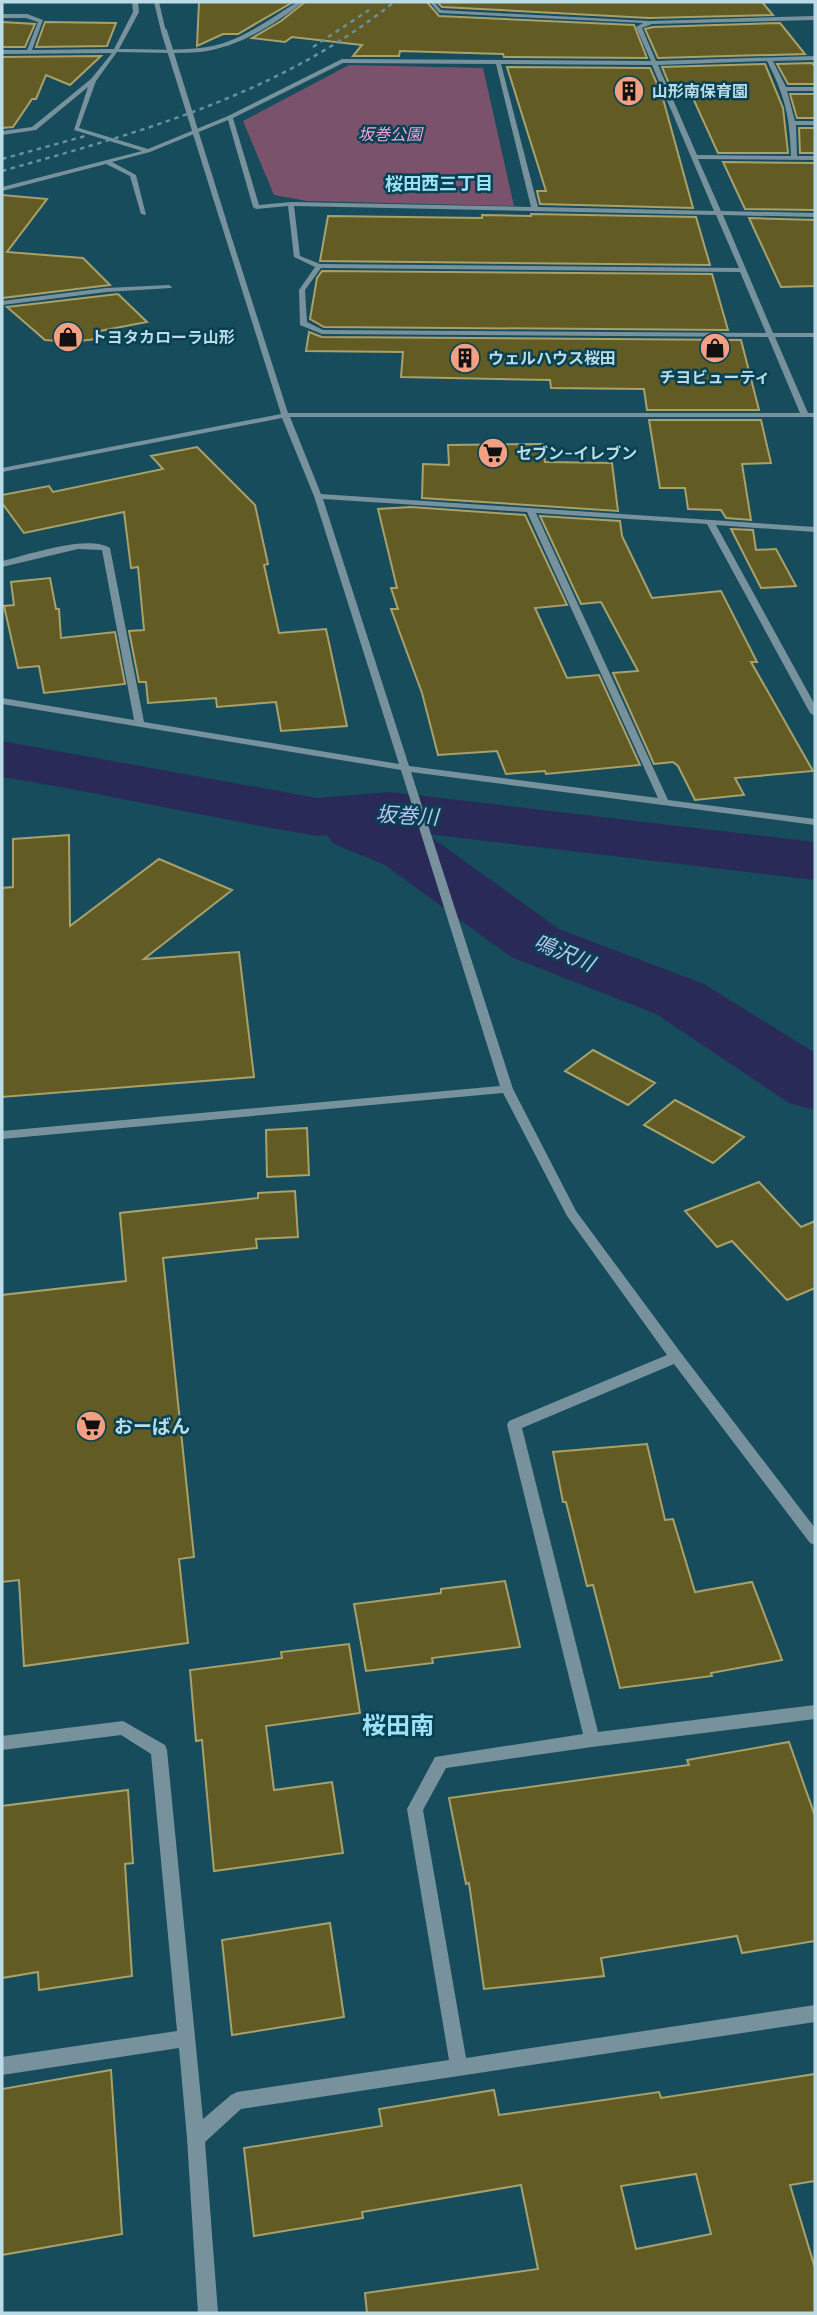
<svg xmlns="http://www.w3.org/2000/svg" width="817" height="2315" viewBox="0 0 817 2315" font-family="Merriweather,'Noto Sans JP',serif">
	<rect width="100%" height="100%" fill="#174c5c"/>
	<path fill="#7b526c" d="M349,65L483,68L514,206L307,201L274,195L243,121Z"/>
	<g fill="none" stroke-linecap="round" stroke-linejoin="round">
		<path fill="#2a2a58" fill-rule="evenodd" d="M2,741L317,798L390,792L815,842V880L419,833L431,837L559,929L704,984L815,1053V1110L789,1103L656,1014L511,957L385,865L334,844L327,835L317,836C211,818 107,794 2,777Z"/>
	</g>
	<path fill="#635b24" stroke="#a9a16a" stroke-width="2" fill-rule="evenodd" d="M199,2H293L238,34H223L197,46Z
		M305,2H427L439,16L634,25L647,58L504,57L503,54L400,51L399,56H353L362,45L292,37L285,42L252,38L281,21Z
		M437,2H762L773,15L649,18L442,7Z
		M2,22L35,24L25,47H2Z
		M45,22L116,23L107,46L36,47Z
		M780,23L805,54L658,58L645,29L653,27Z
		M101,56L70,85L46,75L36,99H32L13,127L2,128V57Z
		M812,63L815,66V84H788L777,64Z
		M765,64L783,108L788,153H718L687,85L672,91L662,67Z
		M507,67L650,68L662,95L693,208L540,204L537,191H546Z
		M790,94H815V118H797Z
		M799,128H815V153H800Z
		M723,162L815,163V210L745,209Z
		M2,195L47,199L7,252L83,258L110,285L2,298Z
		M531,214L696,217L710,265L320,261L328,216L482,218V215L531,216Z
		M749,218L815,220V286L781,287Z
		M322,271L712,274L728,330L324,327L310,319L317,278Z
		M118,294L147,322L100,331L96,339L70,342L45,340L7,307Z
		M309,332L322,337L741,340L759,410H647L644,389L551,388L550,380L401,377L403,352L306,351Z
		M649,420H761L771,463L742,464L751,520L726,518L721,510L688,509L685,488H660Z
		M543,444L545,462L612,463L618,511L422,498L423,464L449,465L448,445Z
		M197,447L255,505L268,564L264,565L279,633L326,629L347,726L281,731L276,702L217,707L216,698L148,703L146,682H139L129,631L144,630L138,567L131,568L124,512L24,533L2,503V495L49,486L53,492L163,469L151,456Z
		M411,507L525,515L567,605L535,608L567,678L599,675L640,765L546,774L545,771L506,774L497,751L438,755L422,693L391,609H398L391,588H397L378,509Z
		M540,516L620,521L622,536L652,598L721,591L757,662H751L813,771L735,778L744,795L695,800L678,766L673,762L654,764L613,673L638,671L601,602L581,604Z
		M731,529L753,530L756,550L776,549L796,586L761,588Z
		M50,578L56,609H59L61,638L115,632L125,684L44,693L39,666L18,668L4,606L14,605L11,582Z
		M69,835L70,926L159,859L232,890L144,959L239,952L254,1077L2,1097V888L13,887V839Z
		M593,1050L655,1083L628,1105L565,1071Z
		M675,1100L744,1137L713,1163L644,1125Z
		M307,1128L309,1175L267,1177L266,1130Z
		M759,1182L801,1227L815,1221V1288L787,1300L732,1241L717,1247L685,1211Z
		M295,1191L298,1237L256,1239L257,1248L163,1258L194,1557L179,1559L188,1643L24,1666L19,1580L2,1582V1295L126,1281L120,1213L258,1198V1193Z
		M647,1444L665,1520L673,1519L695,1592L752,1582L782,1660L711,1673L712,1676L620,1688L593,1585L587,1586L566,1502H563L553,1452Z
		M505,1581L520,1647L432,1658L433,1663L366,1671L354,1604L441,1593V1589Z
		M349,1644L360,1713L266,1726L274,1790L332,1782L343,1853L214,1871L202,1740L196,1741L190,1670L282,1658L281,1652Z
		M789,1742L815,1816V1941L742,1953L737,1936L601,1958L604,1976L484,1989L469,1883L466,1884L449,1798L689,1765L687,1760Z
		M128,1790L133,1863L125,1864L132,1976L39,1990L38,1972L2,1978V1806Z
		M330,1923L344,2017L232,2035L222,1940Z
		M111,2070L122,2234L2,2255V2089Z
		M815,2074V2181L790,2185L815,2268V2313H367L365,2293L538,2269L521,2185L362,2212L363,2218L254,2236L244,2148L382,2126L379,2109L494,2090L499,2115L659,2092L661,2098ZM696,2174L711,2234L636,2249L621,2186Z"/>
	<g fill="none" stroke-linecap="round" stroke-linejoin="round">
		<path fill="#77929c" fill-rule="evenodd" d="M132,2H138L139,12L119,49C146,49 174,51 200,48C237,44 267,21 297,2H303C274,25 237,48 200,52C173,54 145,52 117,52L96,81L79,128L148,149L228,116L342,59L651,61L636,27L643,23L439,13L430,2H434L441,10L649,21L815,16V20L652,24L642,28L656,61L815,56V60L773,61L786,87H815V91H787L795,121H815V125H796L797,156H815V160L698,159L721,211L815,213V217L723,215L773,333H815V337H775L808,413H815V417H290L321,494L815,527V532L716,525L815,705V716L810,713L707,524L536,513L668,800L815,819V825L411,772L513,1089L576,1211L681,1353L815,1528V1545L810,1543L674,1364L522,1428L598,1732L815,1705V1719L592,1747L446,1768L423,1810L466,2058L815,2005V2022L241,2109L205,2142L218,2313H198L187,2138L179,2048L2,2075V2057L177,2031L151,1754L121,1735L2,1750V1736L123,1721L165,1745L167,1750L203,2119L231,2095L237,2092L449,2060L407,1809L435,1757L583,1734L507,1425L509,1421L667,1355L567,1216L503,1093L2,1139V1131L500,1086L401,770L2,704V698L134,720L102,550L78,549L2,567V561C29,555 86,534 110,548L144,722L399,764L314,496L282,418L2,472V468L281,414L220,220L223,218L226,220L288,413H800L768,337L322,334L300,325L299,290L315,267L294,257L288,206L256,209L253,207L228,120L150,152L112,162L136,175L146,215L141,214L130,176L106,164L2,191V187L142,151L74,130L88,87L36,130L2,135V131L32,127L91,79L112,53L2,54V50H27L38,22L26,18H2V14H27L43,20L32,50L114,49L133,12ZM767,61C785,96 790,117 791,156L697,155L658,65ZM343,63L496,64L531,207L291,202L259,205L233,118ZM501,64L652,65L714,211L538,207ZM294,206L716,215L739,268L320,264L300,256ZM321,268L740,272L766,333L323,330L307,322L305,290ZM323,499L527,512L658,798L409,766Z
			M154,2H159L166,32L161,31Z
			M169,285L172,287L171,288L106,292L2,305V301L106,288Z"/>
		<path stroke="#66919f" stroke-width="2.5" stroke-dasharray="4.5 4.5" stroke-linecap="butt" d="M313,47L369,10
			M2,159L89,135
			M2,171C141,132 280,94 394,2"/>
		<path stroke="#77929c" stroke-width="6" d="M164,31L223,220"/>
	</g>
	<defs>
		<g id="building-disc" transform="scale(1.575)"><circle r="9.5" fill="#f2a081" stroke="#084151"/><path d="M-4-6H4V6H1V3H-1V6H-4ZM-2.5-4.3h1.7v1.8h-1.7ZM.8-4.3h1.7v1.8H.8ZM-2.5-1h1.7V.8h-1.7ZM.8-1h1.7V.8H.8Z" fill="#111"/></g>
		<g id="shop-disc" transform="scale(1.575)"><circle r="9.5" fill="#f2a081" stroke="#084151"/><path d="M-5-2.5h2.3a2.7 3.5 0 0 1 5.4 0H5L5.5 6h-11ZM-1.5-2.5h3a1.5 2.3 0 0 0-3 0Z" fill="#111"/></g>
		<g id="supermarket-disc" transform="scale(1.575)"><circle r="9.5" fill="#f2a081" stroke="#084151"/><path d="M-6-5.5h2.5l.6 2H6L4.5 2H-2.5L-4.4-4H-6ZM-1.5 3.2a1.3 1.3 0 1 0 .1 0ZM3 3.2a1.3 1.3 0 1 0 .1 0Z" fill="#111"/></g>
	</defs>
	<g fill-rule="evenodd">
		<use href="#building-disc" x="629" y="91"/>
		<use href="#shop-disc" x="68" y="337"/>
		<use href="#shop-disc" x="715" y="348"/>
		<use href="#building-disc" x="465" y="358"/>
		<use href="#supermarket-disc" x="493" y="453"/>
		<use href="#supermarket-disc" x="91" y="1426"/>
	</g>
	<g text-anchor="middle" stroke-width="5" stroke-linejoin="round" paint-order="stroke">
		<g font-size="16" font-weight="bold" fill="#bbdbe7" stroke="#084151" text-anchor="start">
			<text x="652" y="97">山形南保育園</text>
			<text x="91" y="343">トヨタカローラ山形</text>
			<text x="488" y="364">ウェルハウス桜田</text>
			<text x="715" y="383" text-anchor="middle">チヨビューティ</text>
			<text x="516" y="459">セブン-イレブン</text>
		</g>
		<g font-size="16" font-style="italic" fill="#f2a4d6" stroke="#084151">
			<text x="390" y="140">坂巻公園</text>
		</g>
		<g font-size="18" font-weight="bold" fill="#9de2f9" stroke="#084151">
			<text x="439" y="190">桜田西三丁目</text>
		</g>
		<g font-size="19" font-weight="bold" fill="#bbdbe7" stroke="#084151" text-anchor="start">
			<text x="114" y="1433">おーばん</text>
		</g>
		<g font-size="21" font-style="italic" fill="#bec2f2" stroke="#084151">
			<text transform="translate(407 816) rotate(3)" y="7">坂巻川</text>
			<text transform="translate(564 953) rotate(23)" y="7">鳴沢川</text>
		</g>
		<g font-size="24" font-weight="bold" fill="#9de2f9" stroke="#084151">
			<text x="398" y="1734">桜田南</text>
		</g>
	</g>
	<rect width="817" height="2315" fill="none" stroke="#bbdbe7" stroke-width="7"/>
</svg>
